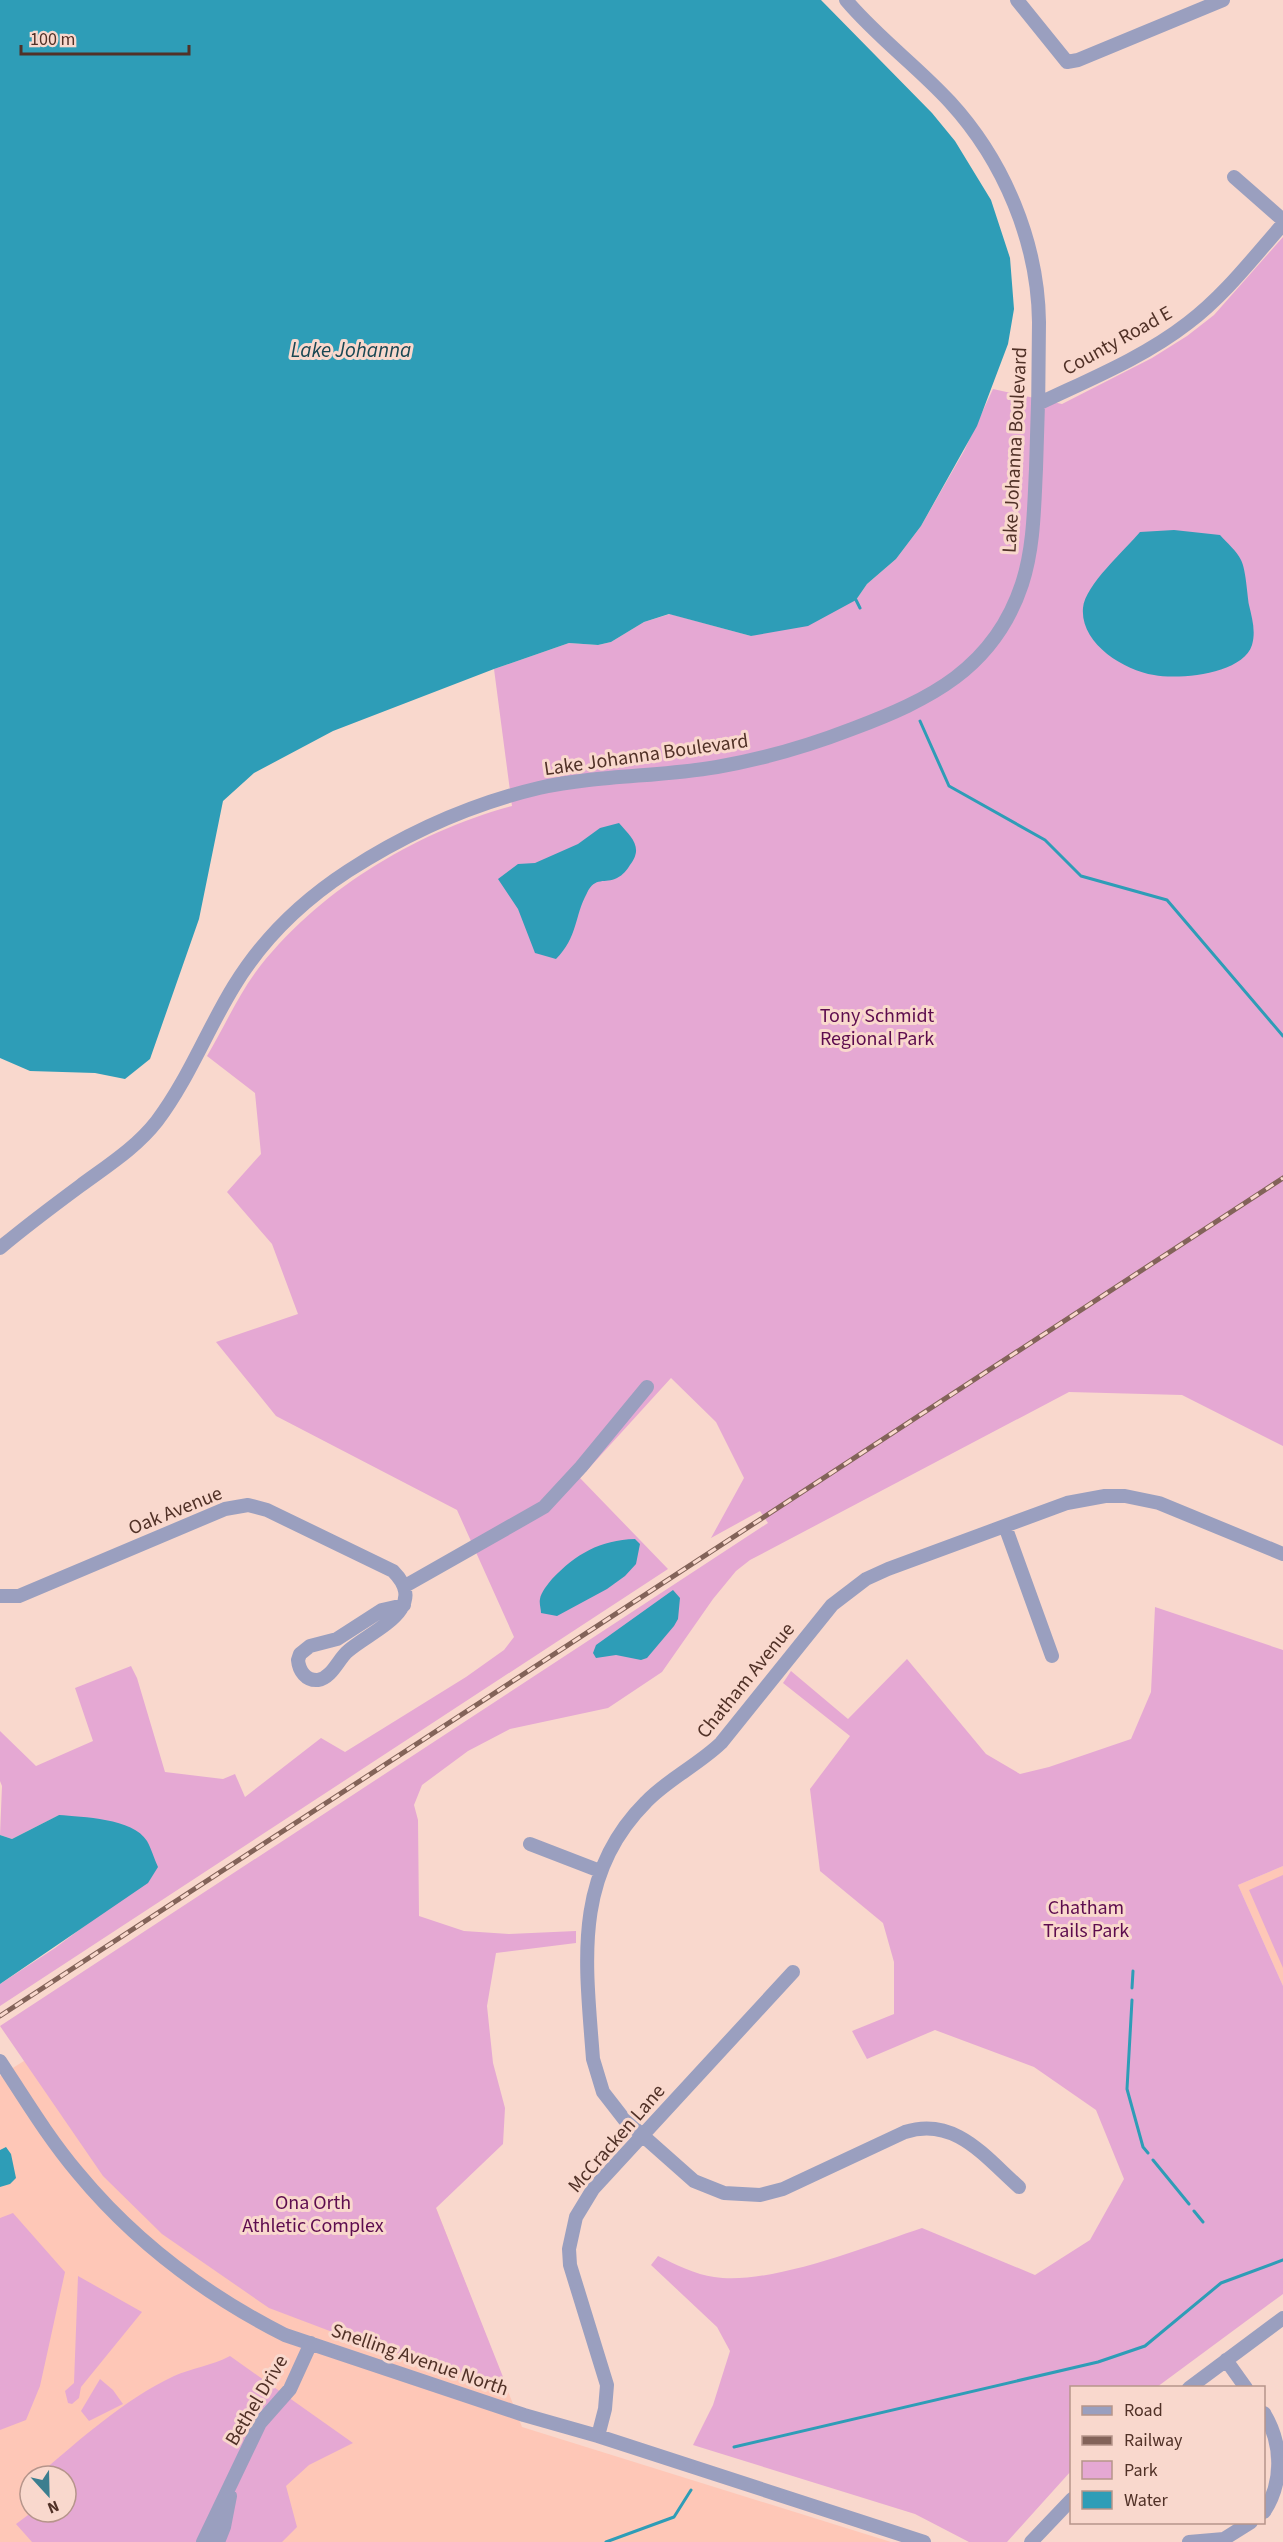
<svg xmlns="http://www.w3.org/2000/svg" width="1283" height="2542" viewBox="0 0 1283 2542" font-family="'Source Sans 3',sans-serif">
	<rect width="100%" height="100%" fill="#f9d8cd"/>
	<path fill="#fec7b7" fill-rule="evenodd" d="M1283,1866V1986L1238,1885Z
		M204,1948L436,2208L522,2427L891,2542H0V2076ZM30,2476H66V2512H30Z"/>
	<path fill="#e5a8d3" d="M1283,237V1446L1182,1395L1069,1392L750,1560L736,1571L713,1599L662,1672L608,1708L510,1729L468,1751L422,1785L414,1805L418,1820L419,1916L464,1931L509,1934L576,1931V1943L496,1953L487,2006L493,2063L505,2108L503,2144L436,2208L507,2387L343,2336L269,2308L162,2234L103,2176L0,2026L768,1523L760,1511L711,1538L744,1478L716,1422L671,1378L580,1478L668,1569L0,2006V1984L55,1948L99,1915L59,1815L12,1839L0,1835L2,1786L0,1781V1731L36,1766L93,1741L75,1688L131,1666L137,1678L165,1772L223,1779L235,1774L245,1797L321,1738L345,1752L466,1677L504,1650L514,1637L457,1510L276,1416L216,1342L298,1314L272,1244L227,1192L261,1154L255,1093L207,1056C223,1029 237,998 255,973C316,892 415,832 512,806L494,669L569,643L598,645L611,642L644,622L670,614L751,636L856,600L867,584L896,559L921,526L964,451L993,389L1062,404L1152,358L1187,336L1214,315Z
		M1155,1607L1283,1650V1866L1238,1885L1283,1986V2294L1157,2387L1072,2388L1071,2471L1007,2542H969L915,2514L693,2445L713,2405L730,2351L717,2327L651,2265L658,2256C675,2264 696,2275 714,2277C769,2286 868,2246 922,2228L1035,2275L1090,2240L1124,2179L1096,2110L1034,2067L935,2030L867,2059L852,2031L894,2014V1962L883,1923L820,1871L810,1789L850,1736L783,1683L791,1671L848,1719L907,1659L986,1754L1020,1774L1049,1767L1131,1739L1151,1692Z
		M1283,1875V1968L1249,1890Z
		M13,2213L65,2272L40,2386L26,2420L0,2430V2218Z
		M78,2276L142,2312L81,2387L79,2398L72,2404L68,2403L65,2391L74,2383Z
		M230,2356L353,2443L309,2465L286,2486L297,2527L282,2542H32L16,2524L32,2512H66V2476L38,2475C80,2440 123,2400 174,2376C192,2368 211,2366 230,2356Z
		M100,2379L113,2390L123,2404L89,2421L81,2411Z"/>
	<path fill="#2e9db7" d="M0,0H821L932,113L955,141L991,200L1010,258L1014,309L1008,344L977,426L921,526L896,559L867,584L856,600L808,626L751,636L669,614L644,622L611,642L598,645L569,643L494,669L333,731L254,773L223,801L199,919L150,1059L125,1079L95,1073L30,1071L0,1058Z
		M1174,530L1220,535C1227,543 1237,551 1241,560C1246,570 1247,593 1249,605C1252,618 1256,631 1252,645C1243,674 1179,680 1154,675C1123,670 1080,643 1083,608C1085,585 1125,550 1140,532Z
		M619,823C631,837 644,847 630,865C627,870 623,875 617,878C605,884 595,876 587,893C574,917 578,937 556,959L535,953L518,909L498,879L518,864L535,863L578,844L600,828Z
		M635,1539L640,1544L636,1564L625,1576L607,1589L557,1616L541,1613C541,1609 539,1603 540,1599C541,1592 548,1584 552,1579C576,1554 600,1540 635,1539Z
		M673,1590L680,1598L678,1619L674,1626L647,1658L641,1660L616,1655L596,1658L593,1653L596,1645Z
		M59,1815C82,1817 133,1818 147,1841C151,1848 154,1858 158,1867L148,1883L0,1984V1835L12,1839Z
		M6,2147L11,2154L16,2178L10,2184L0,2187V2150Z"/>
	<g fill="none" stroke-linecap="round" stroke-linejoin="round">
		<path stroke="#2e9db7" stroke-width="3" d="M856,600L860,608
			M920,721L949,786L1045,840L1081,876L1167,900L1283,1036
			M1132,1988L1133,1971
			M1132,2000L1127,2089L1143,2147L1148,2153
			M1153,2160L1189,2204
			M1194,2211L1203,2222
			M734,2447L1098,2362L1145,2346L1221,2283L1283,2260
			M606,2542L674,2517L691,2490"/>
		<path stroke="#9a9fbf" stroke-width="14" d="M1017,0L1067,62L1078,60L1223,0
			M1234,177L1283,220
			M1038,404C1088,380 1143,358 1188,323C1224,296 1253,258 1283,224
			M0,1248C26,1226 53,1206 80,1186C107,1166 136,1148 157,1121C188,1080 207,1030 234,986C262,940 302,901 348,871C407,833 471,804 539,788C598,775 658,777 717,767C763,759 808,746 852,729C929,700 994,669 1022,584C1034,547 1034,508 1036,469C1038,420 1039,371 1039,322C1038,242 1004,161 950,102C917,66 877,37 846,0
			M1005,1526L1052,1656
			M405,1586L544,1507L581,1467L647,1387
			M0,1596H19L225,1509L248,1505L267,1510L393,1571C431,1609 372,1630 348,1651C339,1658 332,1678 318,1680C306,1681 299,1671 298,1660L300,1654L310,1646L337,1639L382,1610L404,1605
			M530,1844L600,1871
			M0,2061C25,2099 49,2139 78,2173C135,2242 206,2295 285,2335L524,2415L598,2436L924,2542
			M1019,2187C985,2157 955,2116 905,2132L783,2189L760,2195L724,2193L694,2181L624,2119L603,2092L593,2059C586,1964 572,1876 646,1802C668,1779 698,1765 721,1743L832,1605L866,1579L888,1569L1067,1503L1105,1496H1125L1159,1503L1283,1554
			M1226,2360L1246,2388
			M1189,2388L1283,2318
			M1264,2413C1283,2444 1283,2483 1264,2512
			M598,2436L605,2409L607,2385L570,2265L569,2249L576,2217L593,2189L793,1972
			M203,2542L260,2423L290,2389L311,2343
			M218,2542L224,2527L230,2496
			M1031,2542L1072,2499
			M1189,2542L1224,2539L1251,2522"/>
		<g stroke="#836359" stroke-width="5">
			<path id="rail" d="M0,2016L1283,1178"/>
		</g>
		<use href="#rail" stroke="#f9d8cd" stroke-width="3" stroke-dasharray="9" stroke-linecap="butt"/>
	</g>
	<g text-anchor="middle" stroke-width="6" stroke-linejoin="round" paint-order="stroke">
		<g font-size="20" fill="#513127" stroke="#f9d8cd">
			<text transform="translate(1117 340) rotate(-29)" y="7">County Road E</text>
			<text transform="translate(1014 450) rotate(-87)" y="7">Lake Johanna Boulevard</text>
			<text transform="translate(646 754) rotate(-8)" y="7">Lake Johanna Boulevard</text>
			<text transform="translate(175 1510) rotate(-22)" y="7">Oak Avenue</text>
			<text transform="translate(745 1680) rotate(-51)" y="7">Chatham Avenue</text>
			<text transform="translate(616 2138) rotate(-49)" y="7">McCracken Lane</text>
			<text transform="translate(420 2359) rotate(19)" y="7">Snelling Avenue North</text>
			<text transform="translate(256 2400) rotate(-59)" y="7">Bethel Drive</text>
		</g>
		<g font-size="20" fill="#5d0c4e" stroke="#f9d8cd">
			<text x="877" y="1022">Tony Schmidt<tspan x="877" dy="23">Regional Park</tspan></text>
			<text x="1086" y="1914">Chatham<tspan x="1086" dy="23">Trails Park</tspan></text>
			<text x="313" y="2209">Ona Orth<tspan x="313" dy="23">Athletic Complex</tspan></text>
		</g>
		<g font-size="21" font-style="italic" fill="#194753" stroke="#f9d8cd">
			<text x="351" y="357">Lake Johanna</text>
		</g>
	</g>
	<rect x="1070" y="2386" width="195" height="138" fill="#f9d8cd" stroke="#b6958b" stroke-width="1.5"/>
	<rect x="1082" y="2406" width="30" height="9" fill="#9a9fbf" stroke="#b6958b" stroke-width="1.5"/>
	<text x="1124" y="2416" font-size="18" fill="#513127">Road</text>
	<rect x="1082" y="2436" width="30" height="9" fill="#836359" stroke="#b6958b" stroke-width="1.5"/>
	<text x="1124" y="2446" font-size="18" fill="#513127">Railway</text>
	<rect x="1082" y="2461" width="30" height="18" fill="#e5a8d3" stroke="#b6958b" stroke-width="1.5"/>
	<text x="1124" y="2476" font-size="18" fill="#513127">Park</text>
	<rect x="1082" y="2491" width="30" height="18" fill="#2e9db7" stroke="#b6958b" stroke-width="1.5"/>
	<text x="1124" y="2506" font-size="18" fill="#513127">Water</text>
	<g transform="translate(48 2494) rotate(158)"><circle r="28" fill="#f9d8cd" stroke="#b6958b" stroke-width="1.5"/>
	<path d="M0-4.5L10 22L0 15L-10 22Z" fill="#3c7e8f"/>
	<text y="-9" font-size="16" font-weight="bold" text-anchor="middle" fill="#513127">N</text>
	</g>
	<path d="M21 45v9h168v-9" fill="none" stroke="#513127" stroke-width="3"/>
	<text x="30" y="45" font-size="18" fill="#513127" stroke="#f9d8cd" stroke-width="4.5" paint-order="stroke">100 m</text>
</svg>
